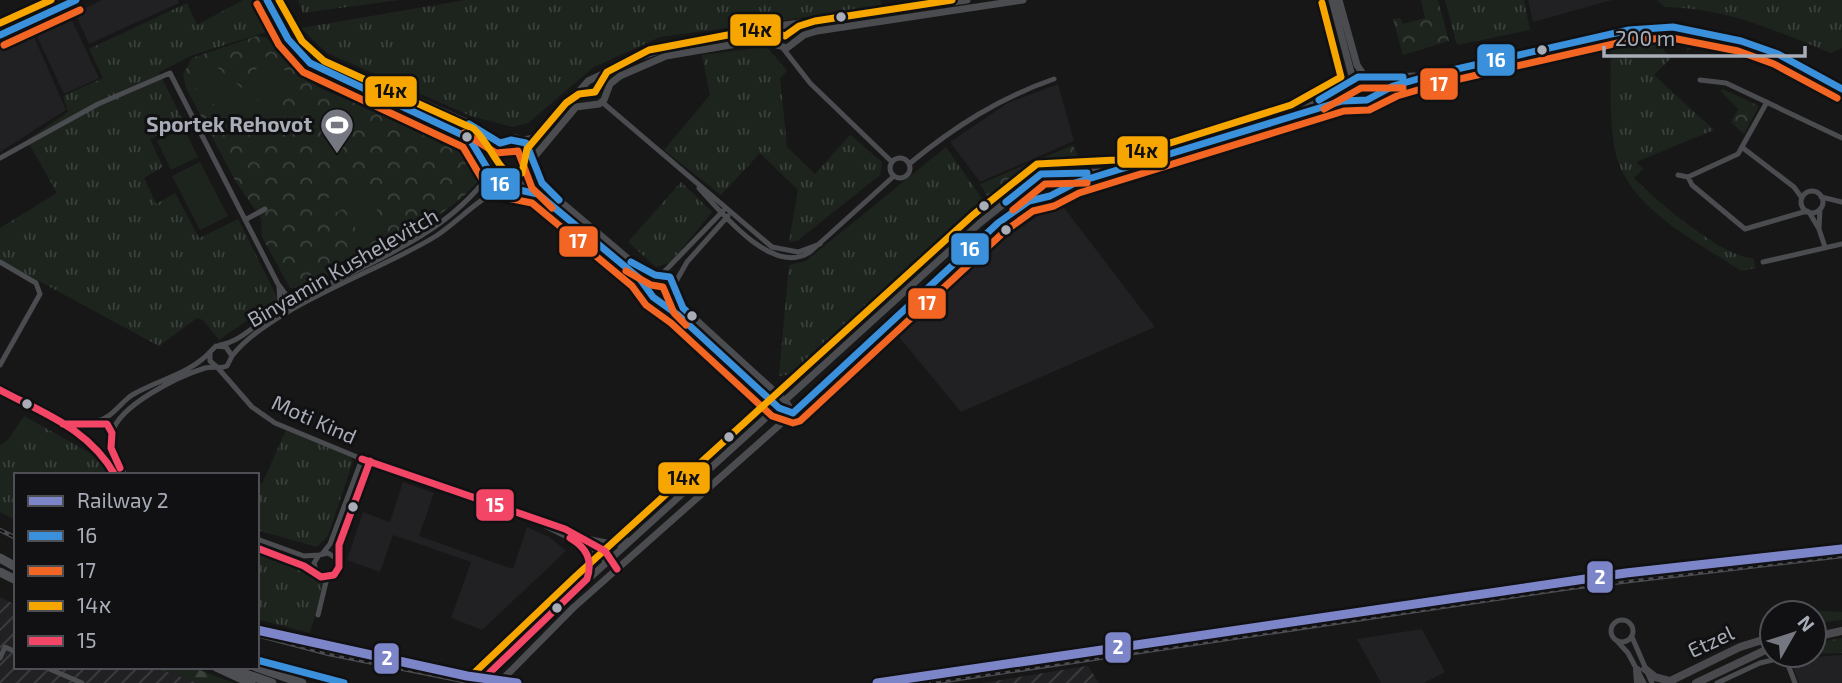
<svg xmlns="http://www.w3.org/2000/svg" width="1842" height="683" viewBox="0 0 1842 683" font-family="'Exo 2',Heebo,sans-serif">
	<defs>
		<pattern id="industrial-furrows" width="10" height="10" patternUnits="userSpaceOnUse" patternTransform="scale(1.75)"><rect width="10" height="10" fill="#212123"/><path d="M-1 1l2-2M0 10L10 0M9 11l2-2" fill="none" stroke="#3e3f41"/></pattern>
		<pattern id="grass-tufts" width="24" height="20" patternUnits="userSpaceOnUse" patternTransform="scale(1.75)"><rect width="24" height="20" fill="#1d241e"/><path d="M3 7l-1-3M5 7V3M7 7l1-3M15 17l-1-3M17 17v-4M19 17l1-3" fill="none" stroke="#3b413d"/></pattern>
		<pattern id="forest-firs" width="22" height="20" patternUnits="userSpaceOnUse" patternTransform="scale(1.75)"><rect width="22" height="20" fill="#1d241e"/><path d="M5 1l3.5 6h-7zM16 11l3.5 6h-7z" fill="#3b413d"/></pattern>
		<pattern id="park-crowns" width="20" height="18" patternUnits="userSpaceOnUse" patternTransform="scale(1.75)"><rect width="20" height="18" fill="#1d241e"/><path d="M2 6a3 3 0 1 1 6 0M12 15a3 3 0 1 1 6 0" fill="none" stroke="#3b413d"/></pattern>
	</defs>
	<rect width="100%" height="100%" fill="#171717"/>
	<path fill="#212123" d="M102,0H178L179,3L89,44L75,13Z
		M1528,0H1612L1533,22Z
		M69,14L99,78L64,94L34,30Z
		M32,32L66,110L0,152V45Z
		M1058,84L1074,141L980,182L950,142L1008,103Z
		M1059,201L1155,327L961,412L895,332L997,244Z
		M403,482L434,493L419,536L513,569L527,527L549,537L566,551L482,630L451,618L471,562L393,535L380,572L347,560L363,512L390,522Z
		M1422,629L1445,672L1424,683H1381L1357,639Z
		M1842,655V683H1799L1790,659Z"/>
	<path fill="url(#industrial-furrows)" d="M0,597L16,605V667H154L198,683H0Z
		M1088,666L1099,683H982L1087,666Z"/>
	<path fill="url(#grass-tufts)" d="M243,0H257L273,30L193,55L159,72L184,123L150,139L163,167L144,178L156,204L175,193L199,238L238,219L278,299L219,340L203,320L197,318L159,346L0,260V228L57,193L27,140L68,112L63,96L103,78L89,49L187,3L197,25Z
		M298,0H399L303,13Z
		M465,0H880L882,7L660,37L594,67L528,123L513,127L471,116L327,53L301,28Z
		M1445,0H1524L1530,30L1457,45Z
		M1657,0H1842V48L1831,53C1773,30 1727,8 1664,7Z
		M1677,37L1663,49L1671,58L1654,75L1714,130L1636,162L1643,169L1634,178C1655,200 1725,259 1753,258L1756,268L1741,271C1697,241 1626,208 1615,150C1608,116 1612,77 1610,43Z
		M767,47L787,71L780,78L787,147L815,174L850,135L882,162L880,175L797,241L789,242L798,190L760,153L721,195L664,150L710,95L702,55Z
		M946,147L988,207L794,374L779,376L789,265L806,261Z
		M681,182L712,212L671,262L656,267L628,242Z
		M24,416L90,453L112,475H16V520L0,512V445L8,440Z
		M286,430L351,457L353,461L328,536L317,547L257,530V483L262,484Z
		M257,550L305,568L324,584L310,633L257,619Z"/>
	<path fill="url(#forest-firs)" d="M154,667H192L234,683H198Z"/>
	<path fill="url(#park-crowns)" d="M1421,0H1438L1449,41L1403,55L1393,19L1400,18L1403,24L1425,18Z
		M257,36L267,38L291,67L320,88L469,153L482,169C478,208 339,269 303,288H290L262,237L261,218L236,182L186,88L183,74L192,58Z
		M1693,36C1748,46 1794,70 1842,96V103L1762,62L1698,43L1687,52L1686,43L1680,38Z
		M1723,89L1759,106L1744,134L1731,122L1738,109L1720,91Z
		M1073,145L1080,160L1035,173L993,206L980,184Z
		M1806,610L1842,612V620L1814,623V613H1787Z
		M1842,638V653L1814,654V643Z"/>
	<path fill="#1d241e" d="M267,56L299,82L280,105L248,79Z
		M213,64L245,91L225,114L194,87Z
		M250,94L281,121L262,144L231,117Z
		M184,128L198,157L171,170L157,141Z
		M200,162L228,216L200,230L172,176Z
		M361,179L383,222L359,235L336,192Z
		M335,194L343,209L325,218L317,204Z
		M344,212L352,226L334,236L326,222Z"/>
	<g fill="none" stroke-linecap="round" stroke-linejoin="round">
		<path stroke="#4b4c50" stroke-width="5" d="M782,47L810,83L892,162
			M1700,80L1726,83L1842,138
			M602,102L772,247L798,252L820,244
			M1743,148L1794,187L1802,198
			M890 168a10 10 0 1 1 20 0a10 10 0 1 1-20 0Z
			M0,158L98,104L170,73L278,284L287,296L297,301
			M909,164C954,127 999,98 1054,79
			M1678,175L1688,177L1738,154L1767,102
			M1688,177L1692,185L1745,229L1807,211
			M699,188C722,213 773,277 810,252L894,176
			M1801 202a11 11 0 1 1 22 0a11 11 0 1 1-22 0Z
			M1821,197L1842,202
			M1809,212L1819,229L1825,247
			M245,220L265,209
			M1819,229L1820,209
			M0,262L36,283L40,294L0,365
			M1763,262L1842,244
			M662,274L723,211
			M674,285L687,262L728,216
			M276,311L280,302L279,287
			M220,345C240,342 257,323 275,312C346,270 441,244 490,173
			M232,356C270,307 380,271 436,236C460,220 479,197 506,187
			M218,368L252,407L275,423L362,459L565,529L605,551L617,569
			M0,390L82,434L102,452L115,475
			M97,421C112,418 120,403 132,395C157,380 190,374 210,352
			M71,426L99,421L109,425L112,433L111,448L125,475
			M112,433C119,405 179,376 205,368C213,366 220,369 227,366L232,356L226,347L216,346L210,352V361L217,367
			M545,526L581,544L617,569
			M257,539L304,556L319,555
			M257,548L304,566L321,577L334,575L339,567V545L370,461
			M322,554L330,544L362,459
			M316,572L314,563L319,555L328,553L337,559
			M318,615L327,578
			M1611 631a11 11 0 1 1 22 0a11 11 0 1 1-22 0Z
			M1632,637L1652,683
			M1617,641L1628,653L1644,683
			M0,658L5,647L16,652
			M45,667L82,683
			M1717,683L1760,663L1781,658L1787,662L1795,683"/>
		<path stroke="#4b4c50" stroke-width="7" d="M267,0C280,28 292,53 319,70L469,138C487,153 491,198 521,186C529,183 533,177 536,170
			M279,0L300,39L321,58L466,122L500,143
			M1332,0L1353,80
			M1339,0L1357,65L1365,77
			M0,35L76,0
			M1356,78L1350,84L1349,91L1358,101
			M1368,78L1414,76
			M1305,109L1350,84
			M519,141L534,138L544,131L588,81L637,58L676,45L770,31L785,25L967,0
			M535,156L576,107L599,104L604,100L610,84L620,76L666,56L760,40L787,48L804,35L817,31L1023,0
			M488,166C489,158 490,151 497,146C531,116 536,177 548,191L639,268L670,277L683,308L786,402L793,413
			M519,188L538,194L648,286
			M655,275L648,286L653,297L678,315L782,409
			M586,539L611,544L629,541
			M581,544L591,562L585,581
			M479,683L583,584L980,223L1041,174L1100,172
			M499,683L573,608L793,413L998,223L1029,201L1050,196L1083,180L1337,102L1367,100L1381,90L1406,81L1616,32L1673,27L1753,44L1842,89"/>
		<path stroke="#4a4a4e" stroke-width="8" d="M1814,637L1842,631
			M1645,669L1655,677L1670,681
			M1637,670L1638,683
			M1666,683L1740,647L1772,637
			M1696,683L1772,647"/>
		<path stroke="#4d4f52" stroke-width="9" d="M0,558L16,567
			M0,572L16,580
			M257,660L344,683
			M216,667L251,683
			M225,667L272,683
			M256,667L302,683"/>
		<g stroke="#4b4c4f" stroke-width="4.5">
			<path id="rail" d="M0,530L16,538
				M257,635L329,654L473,683
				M931,683L1570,588L1842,556"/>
		</g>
		<use href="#rail" stroke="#111113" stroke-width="2" stroke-dasharray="5" stroke-linecap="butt"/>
		<g stroke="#111113" stroke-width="12">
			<path id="bus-1" d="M267,0L288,39L310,63L469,138L495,181L505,187L538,194L640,279L653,297L678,315L779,408L793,413L998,223L1029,201L1050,196L1075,183L1342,101L1367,100L1393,86L1439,73L1629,30L1673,27L1741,41L1778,54L1842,89
				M0,35L76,0
				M1319,100L1358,77H1403
				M469,124L500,143L511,140L526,143L542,183L559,200
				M1006,202L1041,174L1087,173
				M631,262L655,275L670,277L683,308L693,317
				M257,660L344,683"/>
		</g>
		<g stroke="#111113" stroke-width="12">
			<path id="bus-2" d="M257,4L279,45L303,72L463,147L488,189L502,197L532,203L632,286L646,305L671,323L772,416L793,423L800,421L1005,231L1033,211L1054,206L1079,193L1344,111L1369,110L1397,96L1442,83L1631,40L1672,38L1738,51L1774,64L1837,98
				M4,45L80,10
				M1324,109L1361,88H1403
				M464,133L496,153L518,151L532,188L552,208
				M1013,210L1045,184L1087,183
				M626,271L651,285L663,287L674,313L686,325"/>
		</g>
		<g stroke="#111113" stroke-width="12">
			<path id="bus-3" d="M279,0L302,41L324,61L474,129C490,144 497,168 512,176L522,173L527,149L566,103L579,94L595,92L607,72L649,50L754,30H768L785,36L799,26L815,21L952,0
				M0,23L51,0
				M472,675L576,576L973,215L1037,164L1116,160L1291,105L1341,77L1322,3"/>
		</g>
		<g stroke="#111113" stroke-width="12">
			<path id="bus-4" d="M0,390C45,414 89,429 115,475
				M63,424H107L112,433L111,448L120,468
				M362,459L565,529L605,551L617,569
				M257,548L304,566L321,577L334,575L339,567V545L370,461
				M479,683L587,579C593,560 587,548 570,538"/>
		</g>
		<use href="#bus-1" stroke="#3a90db" stroke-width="7"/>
		<use href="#bus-2" stroke="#f26522" stroke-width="7"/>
		<use href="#bus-3" stroke="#f7a600" stroke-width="7"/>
		<use href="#bus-4" stroke="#f34667" stroke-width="7"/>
		<g stroke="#111113" stroke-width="14">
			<path id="rail-1" d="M257,630L467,676L517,683
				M877,683L1626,573L1842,549"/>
		</g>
		<use href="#rail-1" stroke="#7d85c9" stroke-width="9"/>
	</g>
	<defs>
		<g id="stadium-pin" transform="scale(1.75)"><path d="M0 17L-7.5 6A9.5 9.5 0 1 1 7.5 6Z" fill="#757880" stroke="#111113"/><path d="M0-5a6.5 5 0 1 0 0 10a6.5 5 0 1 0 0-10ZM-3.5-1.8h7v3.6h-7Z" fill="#fff"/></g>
	</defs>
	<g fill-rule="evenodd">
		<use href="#stadium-pin" x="337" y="125"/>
	</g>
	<g fill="#a8adb8" stroke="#111113" stroke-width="2.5">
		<circle cx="841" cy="17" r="6"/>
		<circle cx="1542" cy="50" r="6"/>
		<circle cx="467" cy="137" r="6"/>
		<circle cx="984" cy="206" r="6"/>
		<circle cx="1006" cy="230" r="6"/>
		<circle cx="692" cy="316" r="6"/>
		<circle cx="27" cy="404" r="6"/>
		<circle cx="729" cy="437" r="6"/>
		<circle cx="353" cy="507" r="6"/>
		<circle cx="557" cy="608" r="6"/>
	</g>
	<g text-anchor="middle" stroke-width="6" stroke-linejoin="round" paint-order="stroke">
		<g font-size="21" font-weight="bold" fill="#a8adb8" stroke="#111113" text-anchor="end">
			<text x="312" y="132">Sportek Rehovot</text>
		</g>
		<g font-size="21" fill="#a8adb8" stroke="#111113">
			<text transform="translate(343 268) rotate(-30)" y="7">Binyamin Kushelevitch</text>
			<text transform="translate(314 420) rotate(24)" y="7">Moti Kind</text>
			<text transform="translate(1711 642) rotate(-25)" y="7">Etzel</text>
		</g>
	</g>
	<g stroke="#111113" stroke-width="2.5">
		<rect x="729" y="13" width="53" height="34" rx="7" fill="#f7a600"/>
		<rect x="1476" y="43" width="40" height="34" rx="7" fill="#3a90db"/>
		<rect x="1419" y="67" width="40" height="34" rx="7" fill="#f26522"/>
		<rect x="364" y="75" width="54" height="33" rx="7" fill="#f7a600"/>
		<rect x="1116" y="135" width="53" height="34" rx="7" fill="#f7a600"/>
		<rect x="480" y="167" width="41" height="34" rx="7" fill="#3a90db"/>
		<rect x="558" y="225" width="41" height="33" rx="7" fill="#f26522"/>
		<rect x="950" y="232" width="40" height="34" rx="7" fill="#3a90db"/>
		<rect x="907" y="287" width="40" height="33" rx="7" fill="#f26522"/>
		<rect x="657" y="461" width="54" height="34" rx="7" fill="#f7a600"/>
		<rect x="475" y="488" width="40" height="34" rx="7" fill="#f34667"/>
		<rect x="1586" y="560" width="28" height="34" rx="7" fill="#7d85c9"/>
		<rect x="1104" y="631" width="28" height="33" rx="7" fill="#7d85c9"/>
		<rect x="373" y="642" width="27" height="33" rx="7" fill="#7d85c9"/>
	</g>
	<g font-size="19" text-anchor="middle" font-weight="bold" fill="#fff">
		<text x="1496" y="67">16</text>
		<text x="1439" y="91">17</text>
		<text x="500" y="191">16</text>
		<text x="578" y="248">17</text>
		<text x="970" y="256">16</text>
		<text x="927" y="310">17</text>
		<text x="495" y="512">15</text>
		<text x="1600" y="584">2</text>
		<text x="1118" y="654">2</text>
		<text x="387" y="665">2</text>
	</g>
	<g font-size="19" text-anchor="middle" font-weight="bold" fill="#111">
		<text x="756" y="37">14א</text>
		<text x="391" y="98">14א</text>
		<text x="1142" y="158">14א</text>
		<text x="684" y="485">14א</text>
	</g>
	<rect x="14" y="473" width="245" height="196" fill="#111113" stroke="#4d4f55" stroke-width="2"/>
	<rect x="28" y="496" width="35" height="10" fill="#7d85c9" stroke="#4d4f55" stroke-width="2"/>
	<text x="77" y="508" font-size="21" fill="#a8adb8">Railway 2</text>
	<rect x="28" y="531" width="35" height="10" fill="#3a90db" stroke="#4d4f55" stroke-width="2"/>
	<text x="77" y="543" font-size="21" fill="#a8adb8">16</text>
	<rect x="28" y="566" width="35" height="10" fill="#f26522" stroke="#4d4f55" stroke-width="2"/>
	<text x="77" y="578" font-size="21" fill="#a8adb8">17</text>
	<rect x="28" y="601" width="35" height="10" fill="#f7a600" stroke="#4d4f55" stroke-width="2"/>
	<text x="77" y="613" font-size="21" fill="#a8adb8">14א</text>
	<rect x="28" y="636" width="35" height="10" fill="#f34667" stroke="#4d4f55" stroke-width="2"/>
	<text x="77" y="648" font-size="21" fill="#a8adb8">15</text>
	<g transform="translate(1793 634) rotate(51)"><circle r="33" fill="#111113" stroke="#4d4f55" stroke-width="2"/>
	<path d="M0-5L12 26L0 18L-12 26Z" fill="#757880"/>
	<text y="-10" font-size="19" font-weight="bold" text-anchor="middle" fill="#a8adb8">N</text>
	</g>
	<path d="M1604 46v10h201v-10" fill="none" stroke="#a8adb8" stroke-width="3.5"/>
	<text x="1615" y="46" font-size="21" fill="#a8adb8" stroke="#111113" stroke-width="5" paint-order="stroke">200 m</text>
</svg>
